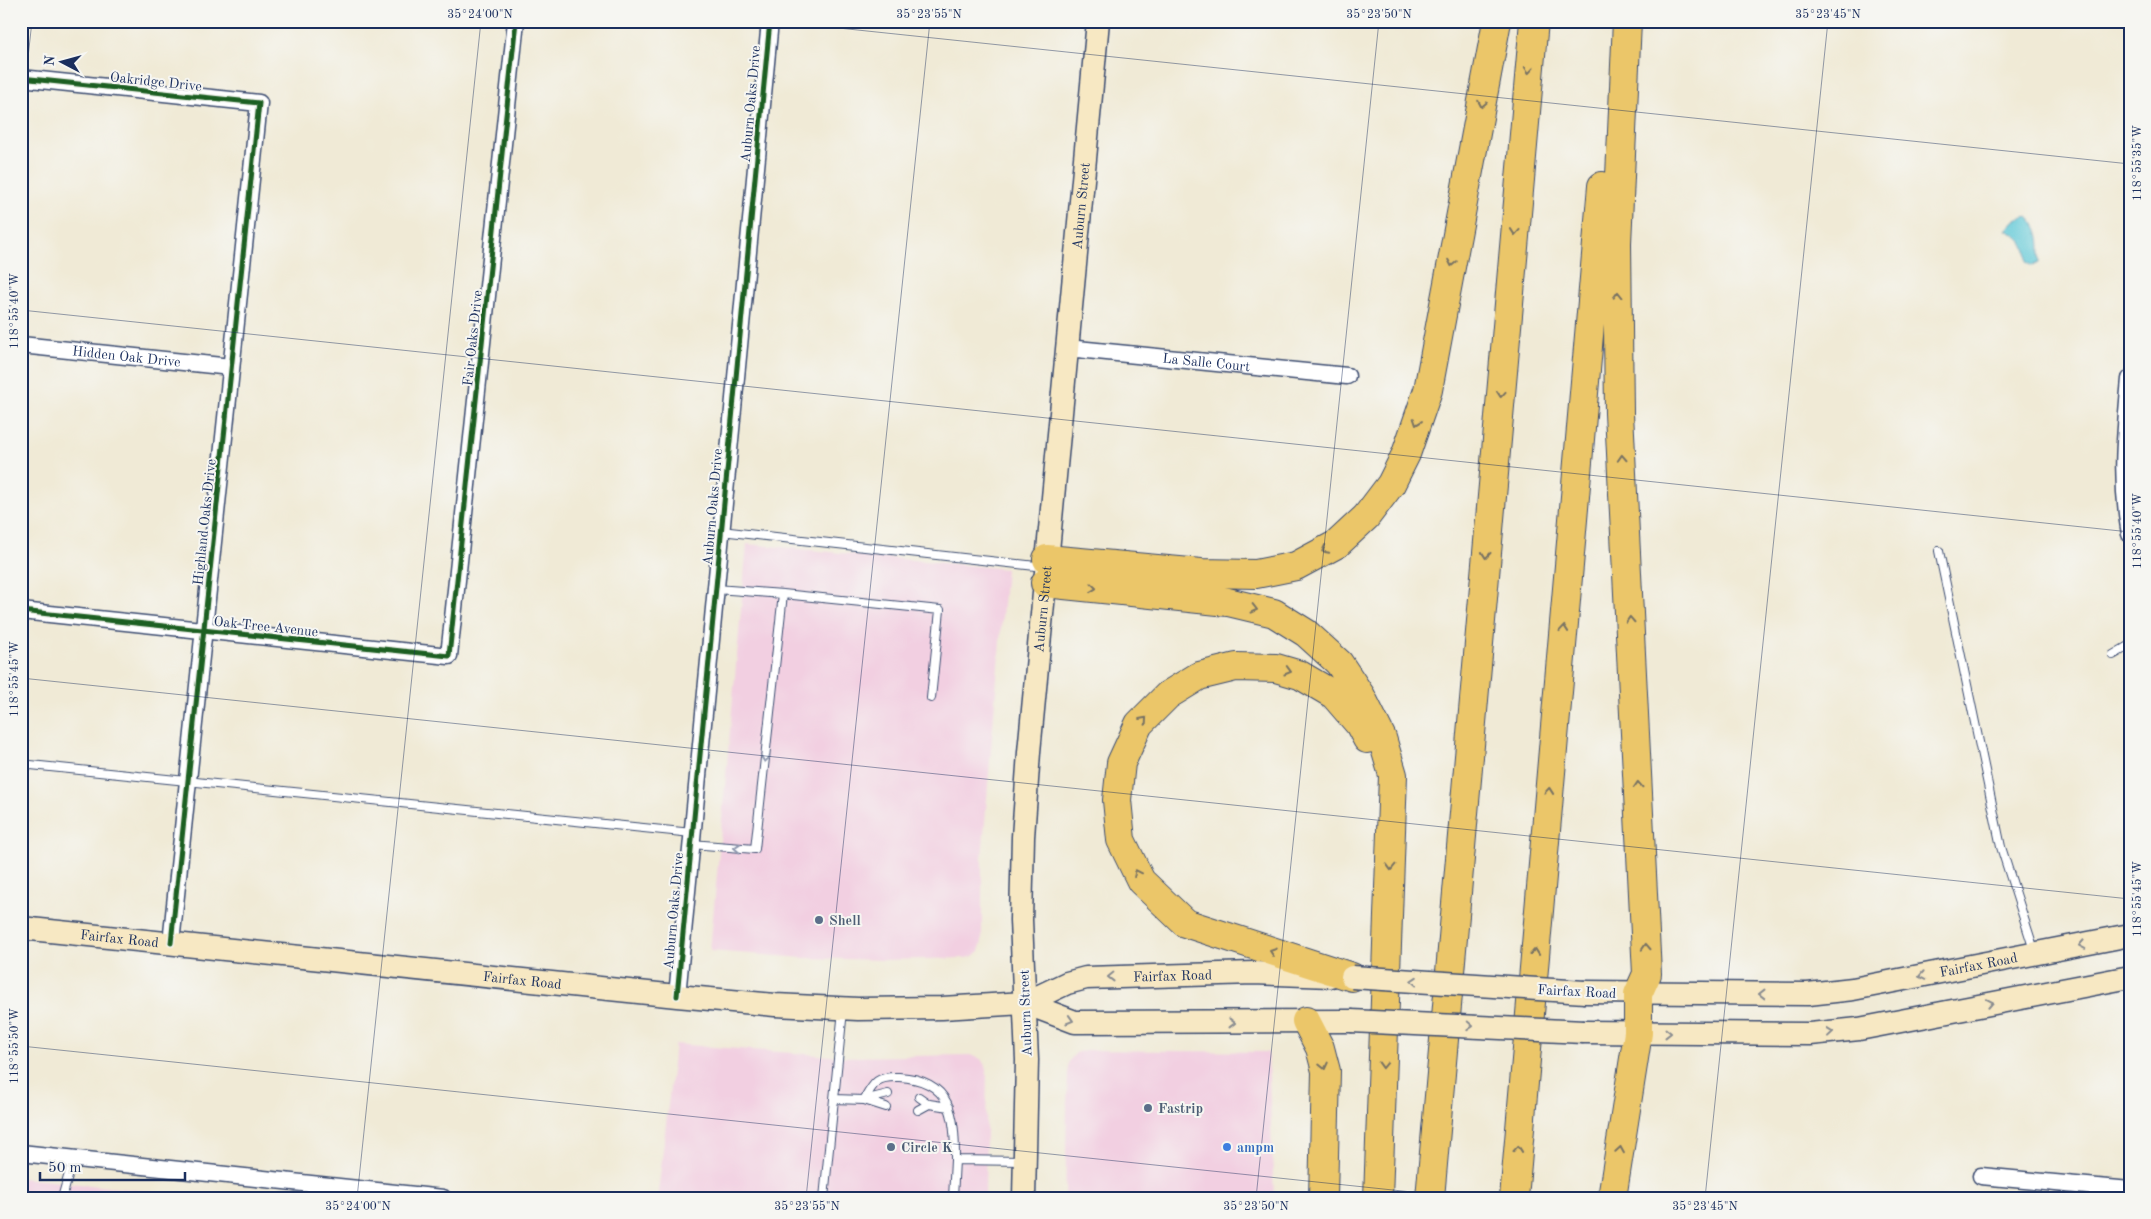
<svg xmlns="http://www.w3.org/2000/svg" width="2151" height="1219" viewBox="0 0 2151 1219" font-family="'Old Standard TT',serif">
	<rect width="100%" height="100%" fill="#f6f6f2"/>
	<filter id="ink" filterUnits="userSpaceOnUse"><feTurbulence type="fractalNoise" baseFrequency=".02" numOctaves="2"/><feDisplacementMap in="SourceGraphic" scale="10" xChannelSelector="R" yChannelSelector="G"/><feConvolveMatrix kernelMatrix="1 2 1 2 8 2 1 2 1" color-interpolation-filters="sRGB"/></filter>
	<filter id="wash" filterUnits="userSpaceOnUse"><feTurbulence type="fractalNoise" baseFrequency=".0096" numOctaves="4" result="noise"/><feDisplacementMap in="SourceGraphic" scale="20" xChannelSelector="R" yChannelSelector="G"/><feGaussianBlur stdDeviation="1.12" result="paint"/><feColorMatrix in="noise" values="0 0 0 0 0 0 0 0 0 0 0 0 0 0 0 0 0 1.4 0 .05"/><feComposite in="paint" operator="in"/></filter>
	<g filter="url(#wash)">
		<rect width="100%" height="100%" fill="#f0ead6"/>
		<path fill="#f2cfe1" d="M747,544L1006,569L982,858V942L979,951L973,956L966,958L884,960L804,958L710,951Z
			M675,1044L844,1057L970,1055L981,1059L987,1069L985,1198H672L658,1194Z
			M1085,1050L1268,1052L1274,1198H1065L1068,1067L1069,1061L1076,1053Z
			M21,1178L216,1198H21Z"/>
		<path fill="#5dc8d7" stroke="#3c7c9a" d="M2027,216C2041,228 2041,245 2039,263L2033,266L2027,262C2027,244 2021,238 2006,230L2015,220Z"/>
	</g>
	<g filter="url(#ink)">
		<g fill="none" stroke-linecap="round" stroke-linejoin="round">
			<g stroke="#3b4b70" stroke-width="10">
				<path id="service" d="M721,531L1045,567
					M1939,551L2001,847L2034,950
					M716,589L783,594
					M2113,655L2130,645
					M21,764L692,833
					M691,844L755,849L783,594L940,610L931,698
					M919,1097L929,1104L949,1107
					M834,1099L864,1100C874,1082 877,1076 899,1077C952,1080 955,1115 955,1160
					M864,1100L888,1094
					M864,1100L886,1107
					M918,1110L929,1104
					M62,1198L73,1159
					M824,1198L843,1010
					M953,1198L955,1160L1023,1161"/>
			</g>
			<g stroke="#3b4b70" stroke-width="19">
				<g id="minor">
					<path d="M21,78L259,103L171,943"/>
					<path id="s1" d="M21,345L231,367"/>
					<path id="s2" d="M1067,348L1347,376"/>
					<path d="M2130,379C2125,434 2120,479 2130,534"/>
					<path d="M21,611L449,656L516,21"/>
					<path d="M677,996L770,21"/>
					<path d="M21,1153L443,1198"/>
					<path d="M1981,1176L2130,1190"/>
				</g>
			</g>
			<g stroke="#3b4b70" stroke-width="25">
				<g id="secondary">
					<path id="s3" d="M21,928L677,996L775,1005L858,1009L942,1008L1025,1003L1067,983L1086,978L1254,973L1331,976"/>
					<path id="s4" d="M1585,992L1808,994L1853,989L2130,935"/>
					<path d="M1025,1003L1075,1022L1351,1021"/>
					<path d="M1584,1032L1810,1034L1859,1029L2130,977"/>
					<path id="s5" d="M1024,1198L1027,1060L1021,920L1023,837L1029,752L1098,21"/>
				</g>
			</g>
			<g stroke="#3b4b70" stroke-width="30">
				<path id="motorway" d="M1047,559L1201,573L1256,574L1296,566L1337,544L1366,517L1391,484L1406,454L1428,390L1497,21
					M1045,583L1228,602L1274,613L1306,633L1339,663L1361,696L1382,738L1393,775L1378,1198
					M1352,977L1185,923L1141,881L1121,840L1117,800L1121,763L1139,724L1168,695L1199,676L1236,667L1276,668L1300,675L1334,695L1359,724L1367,739
					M1306,1021L1320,1048L1326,1071L1323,1198
					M1430,1198L1534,21
					M1514,1198L1602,186
					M1612,1198L1638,1033V994L1647,974L1619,413L1617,243L1627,21"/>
			</g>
			<use href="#service" stroke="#fff" stroke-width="8"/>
			<use href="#minor" stroke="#fff" stroke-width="16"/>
			<use href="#secondary" stroke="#f7e8c3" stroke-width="22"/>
			<use href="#motorway" stroke="#ebc669" stroke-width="28"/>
			<g stroke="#3b4b70" stroke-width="25" stroke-linecap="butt">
				<path id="secondary-bridge" d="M1352,977L1585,992
					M1351,1021L1584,1032"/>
			</g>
			<use href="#secondary-bridge" stroke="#f7e8c3" stroke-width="22"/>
			<g stroke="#f6f6f2" stroke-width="8">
				<path id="cycleway" d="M21,78L259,103L171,943
					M21,611L449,656L516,21
					M677,996L770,21"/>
			</g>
			<use href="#cycleway" stroke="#1b5e20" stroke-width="5"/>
		</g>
		<defs><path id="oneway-chevron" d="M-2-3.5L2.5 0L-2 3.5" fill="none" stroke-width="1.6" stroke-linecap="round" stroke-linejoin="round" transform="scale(1.25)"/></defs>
		<g stroke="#797363">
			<use href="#oneway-chevron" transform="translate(1529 70) rotate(95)"/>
			<use href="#oneway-chevron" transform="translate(1482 104) rotate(101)"/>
			<use href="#oneway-chevron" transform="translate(1515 232) rotate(95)"/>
			<use href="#oneway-chevron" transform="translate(1452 263) rotate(101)"/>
			<use href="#oneway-chevron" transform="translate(1618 295) rotate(-91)"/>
			<use href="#oneway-chevron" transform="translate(1501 394) rotate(95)"/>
			<use href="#oneway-chevron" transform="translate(1417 422) rotate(109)"/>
			<use href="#oneway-chevron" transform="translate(1622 458) rotate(-93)"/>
			<use href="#oneway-chevron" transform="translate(1325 550) rotate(152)"/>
			<use href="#oneway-chevron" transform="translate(1486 555) rotate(95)"/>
			<use href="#oneway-chevron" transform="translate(1093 588) rotate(6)"/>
			<use href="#oneway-chevron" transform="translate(1254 609) rotate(14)"/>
			<use href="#oneway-chevron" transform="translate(1630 620) rotate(-93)"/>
			<use href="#oneway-chevron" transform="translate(1564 629) rotate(-85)"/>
			<use href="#oneway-chevron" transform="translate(1288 671) rotate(16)"/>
			<use href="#oneway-chevron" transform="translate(1144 720) rotate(-48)"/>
			<use href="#oneway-chevron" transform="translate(1638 785) rotate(-93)"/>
			<use href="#oneway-chevron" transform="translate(1549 791) rotate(-85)"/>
			<use href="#oneway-chevron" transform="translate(1391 867) rotate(92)"/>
			<use href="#oneway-chevron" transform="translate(1137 873) rotate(-116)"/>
			<use href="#oneway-chevron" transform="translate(1646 947) rotate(-93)"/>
			<use href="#oneway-chevron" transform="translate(1273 952) rotate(-162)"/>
			<use href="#oneway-chevron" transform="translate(1535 952) rotate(-85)"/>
			<use href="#oneway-chevron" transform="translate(1383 1065) rotate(92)"/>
			<use href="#oneway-chevron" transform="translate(1324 1066) rotate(77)"/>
			<use href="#oneway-chevron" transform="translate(1518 1149) rotate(-85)"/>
			<use href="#oneway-chevron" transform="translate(1620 1150) rotate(-81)"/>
		</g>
		<g stroke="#8d97ae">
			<use href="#oneway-chevron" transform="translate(765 759) rotate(97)"/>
			<use href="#oneway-chevron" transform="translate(737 848) rotate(-176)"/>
		</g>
		<g stroke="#898c90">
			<use href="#oneway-chevron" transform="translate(2082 945) rotate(169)"/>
			<use href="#oneway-chevron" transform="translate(1922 976) rotate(169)"/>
			<use href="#oneway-chevron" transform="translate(1111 977) rotate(179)"/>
			<use href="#oneway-chevron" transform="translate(1414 981) rotate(-176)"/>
			<use href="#oneway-chevron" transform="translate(1762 994) rotate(-180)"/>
			<use href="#oneway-chevron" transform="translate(1990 1003) rotate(-11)"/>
			<use href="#oneway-chevron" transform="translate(1070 1020) rotate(17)"/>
			<use href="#oneway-chevron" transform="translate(1232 1023)"/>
			<use href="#oneway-chevron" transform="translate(1470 1026) rotate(3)"/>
			<use href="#oneway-chevron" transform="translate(1830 1032) rotate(-6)"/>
			<use href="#oneway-chevron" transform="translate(1668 1033)"/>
		</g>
	</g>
	<path fill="none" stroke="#1b2f5e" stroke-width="1" stroke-opacity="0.45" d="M772,21L2130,164M21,122L32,21M21,310L2130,532M21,678L2130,899M21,1046L1469,1198M357,1198L481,21M806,1198L930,21M1256,1198L1379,21M1705,1198L1828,21"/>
	<g fill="#5c6f8a" stroke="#f6f6f2" stroke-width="2">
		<circle cx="819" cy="920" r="5"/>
		<circle cx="1148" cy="1108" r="5"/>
		<circle cx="891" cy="1147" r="5"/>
	</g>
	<circle fill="#3f7fe0" stroke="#f6f6f2" stroke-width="2" cx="1227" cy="1147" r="5"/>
	<g text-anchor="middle" stroke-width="4" stroke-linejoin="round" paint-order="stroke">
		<g font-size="14" fill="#1b2f5e" stroke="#f6f6f2">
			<text transform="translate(156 81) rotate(6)" y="5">Oakridge Drive</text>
			<text transform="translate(750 104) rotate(-85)" y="5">Auburn Oaks Drive</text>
			<text dy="5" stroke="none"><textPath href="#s5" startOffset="995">Auburn Street</textPath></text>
			<text transform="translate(472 338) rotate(-84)" y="5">Fair Oaks Drive</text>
			<text dy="5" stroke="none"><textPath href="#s1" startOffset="106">Hidden Oak Drive</textPath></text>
			<text dy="5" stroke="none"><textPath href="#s2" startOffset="140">La Salle Court</textPath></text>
			<text transform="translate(712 507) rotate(-85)" y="5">Auburn Oaks Drive</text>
			<text transform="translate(204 522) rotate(-84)" y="5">Highland Oaks Drive</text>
			<text dy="5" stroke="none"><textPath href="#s5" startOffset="590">Auburn Street</textPath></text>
			<text transform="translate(266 626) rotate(6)" y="5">Oak Tree Avenue</text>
			<text transform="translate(673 911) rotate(-85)" y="5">Auburn Oaks Drive</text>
			<text dy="5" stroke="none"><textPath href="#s3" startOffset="99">Fairfax Road</textPath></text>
			<text dy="5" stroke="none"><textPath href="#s4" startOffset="396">Fairfax Road</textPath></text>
			<text dy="5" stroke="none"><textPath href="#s3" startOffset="1161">Fairfax Road</textPath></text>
			<text dy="5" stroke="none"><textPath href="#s3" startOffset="504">Fairfax Road</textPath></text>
			<text transform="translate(1577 991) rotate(3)" y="5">Fairfax Road</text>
			<text transform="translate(1025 1013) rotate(-92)" y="5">Auburn Street</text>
		</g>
		<g font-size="14" font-weight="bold" fill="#4e5e75" stroke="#f6f6f2" text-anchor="start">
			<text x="829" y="925">Shell</text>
			<text x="1158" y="1113">Fastrip</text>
			<text x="901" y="1152">Circle K</text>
		</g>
		<g font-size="14" font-weight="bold" fill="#366cbe" stroke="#f6f6f2" text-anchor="start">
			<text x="1237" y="1152">ampm</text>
		</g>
	</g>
	<rect width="2151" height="1219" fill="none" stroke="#f6f6f2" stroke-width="55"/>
	<g transform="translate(62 62) rotate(276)" stroke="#f6f6f2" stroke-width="4" paint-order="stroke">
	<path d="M0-4L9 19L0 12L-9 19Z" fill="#1b2f5e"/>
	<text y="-8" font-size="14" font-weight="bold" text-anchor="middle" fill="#1b2f5e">N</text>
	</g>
	<path d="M40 1172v8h145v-8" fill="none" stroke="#1b2f5e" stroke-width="2.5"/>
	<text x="48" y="1172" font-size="15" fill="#1b2f5e" stroke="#f6f6f2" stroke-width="4" paint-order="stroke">50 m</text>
	<rect x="28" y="28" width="2096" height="1164" fill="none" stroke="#1b2f5e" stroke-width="2"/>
	<g font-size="12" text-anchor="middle" fill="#1b2f5e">
		<text x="480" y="18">35°24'00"N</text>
		<text x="929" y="18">35°23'55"N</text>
		<text x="1379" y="18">35°23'50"N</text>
		<text x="1828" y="18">35°23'45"N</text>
		<text transform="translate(2137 163) rotate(-90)" y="4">118°55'35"W</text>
		<text transform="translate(14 311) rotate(-90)" y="4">118°55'40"W</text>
		<text transform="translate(2137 531) rotate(-90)" y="4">118°55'40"W</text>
		<text transform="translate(14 679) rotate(-90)" y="4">118°55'45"W</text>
		<text transform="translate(2137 899) rotate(-90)" y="4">118°55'45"W</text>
		<text transform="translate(14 1046) rotate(-90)" y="4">118°55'50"W</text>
		<text x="358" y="1210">35°24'00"N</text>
		<text x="807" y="1210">35°23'55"N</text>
		<text x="1256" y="1210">35°23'50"N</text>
		<text x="1705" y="1210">35°23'45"N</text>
	</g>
</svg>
